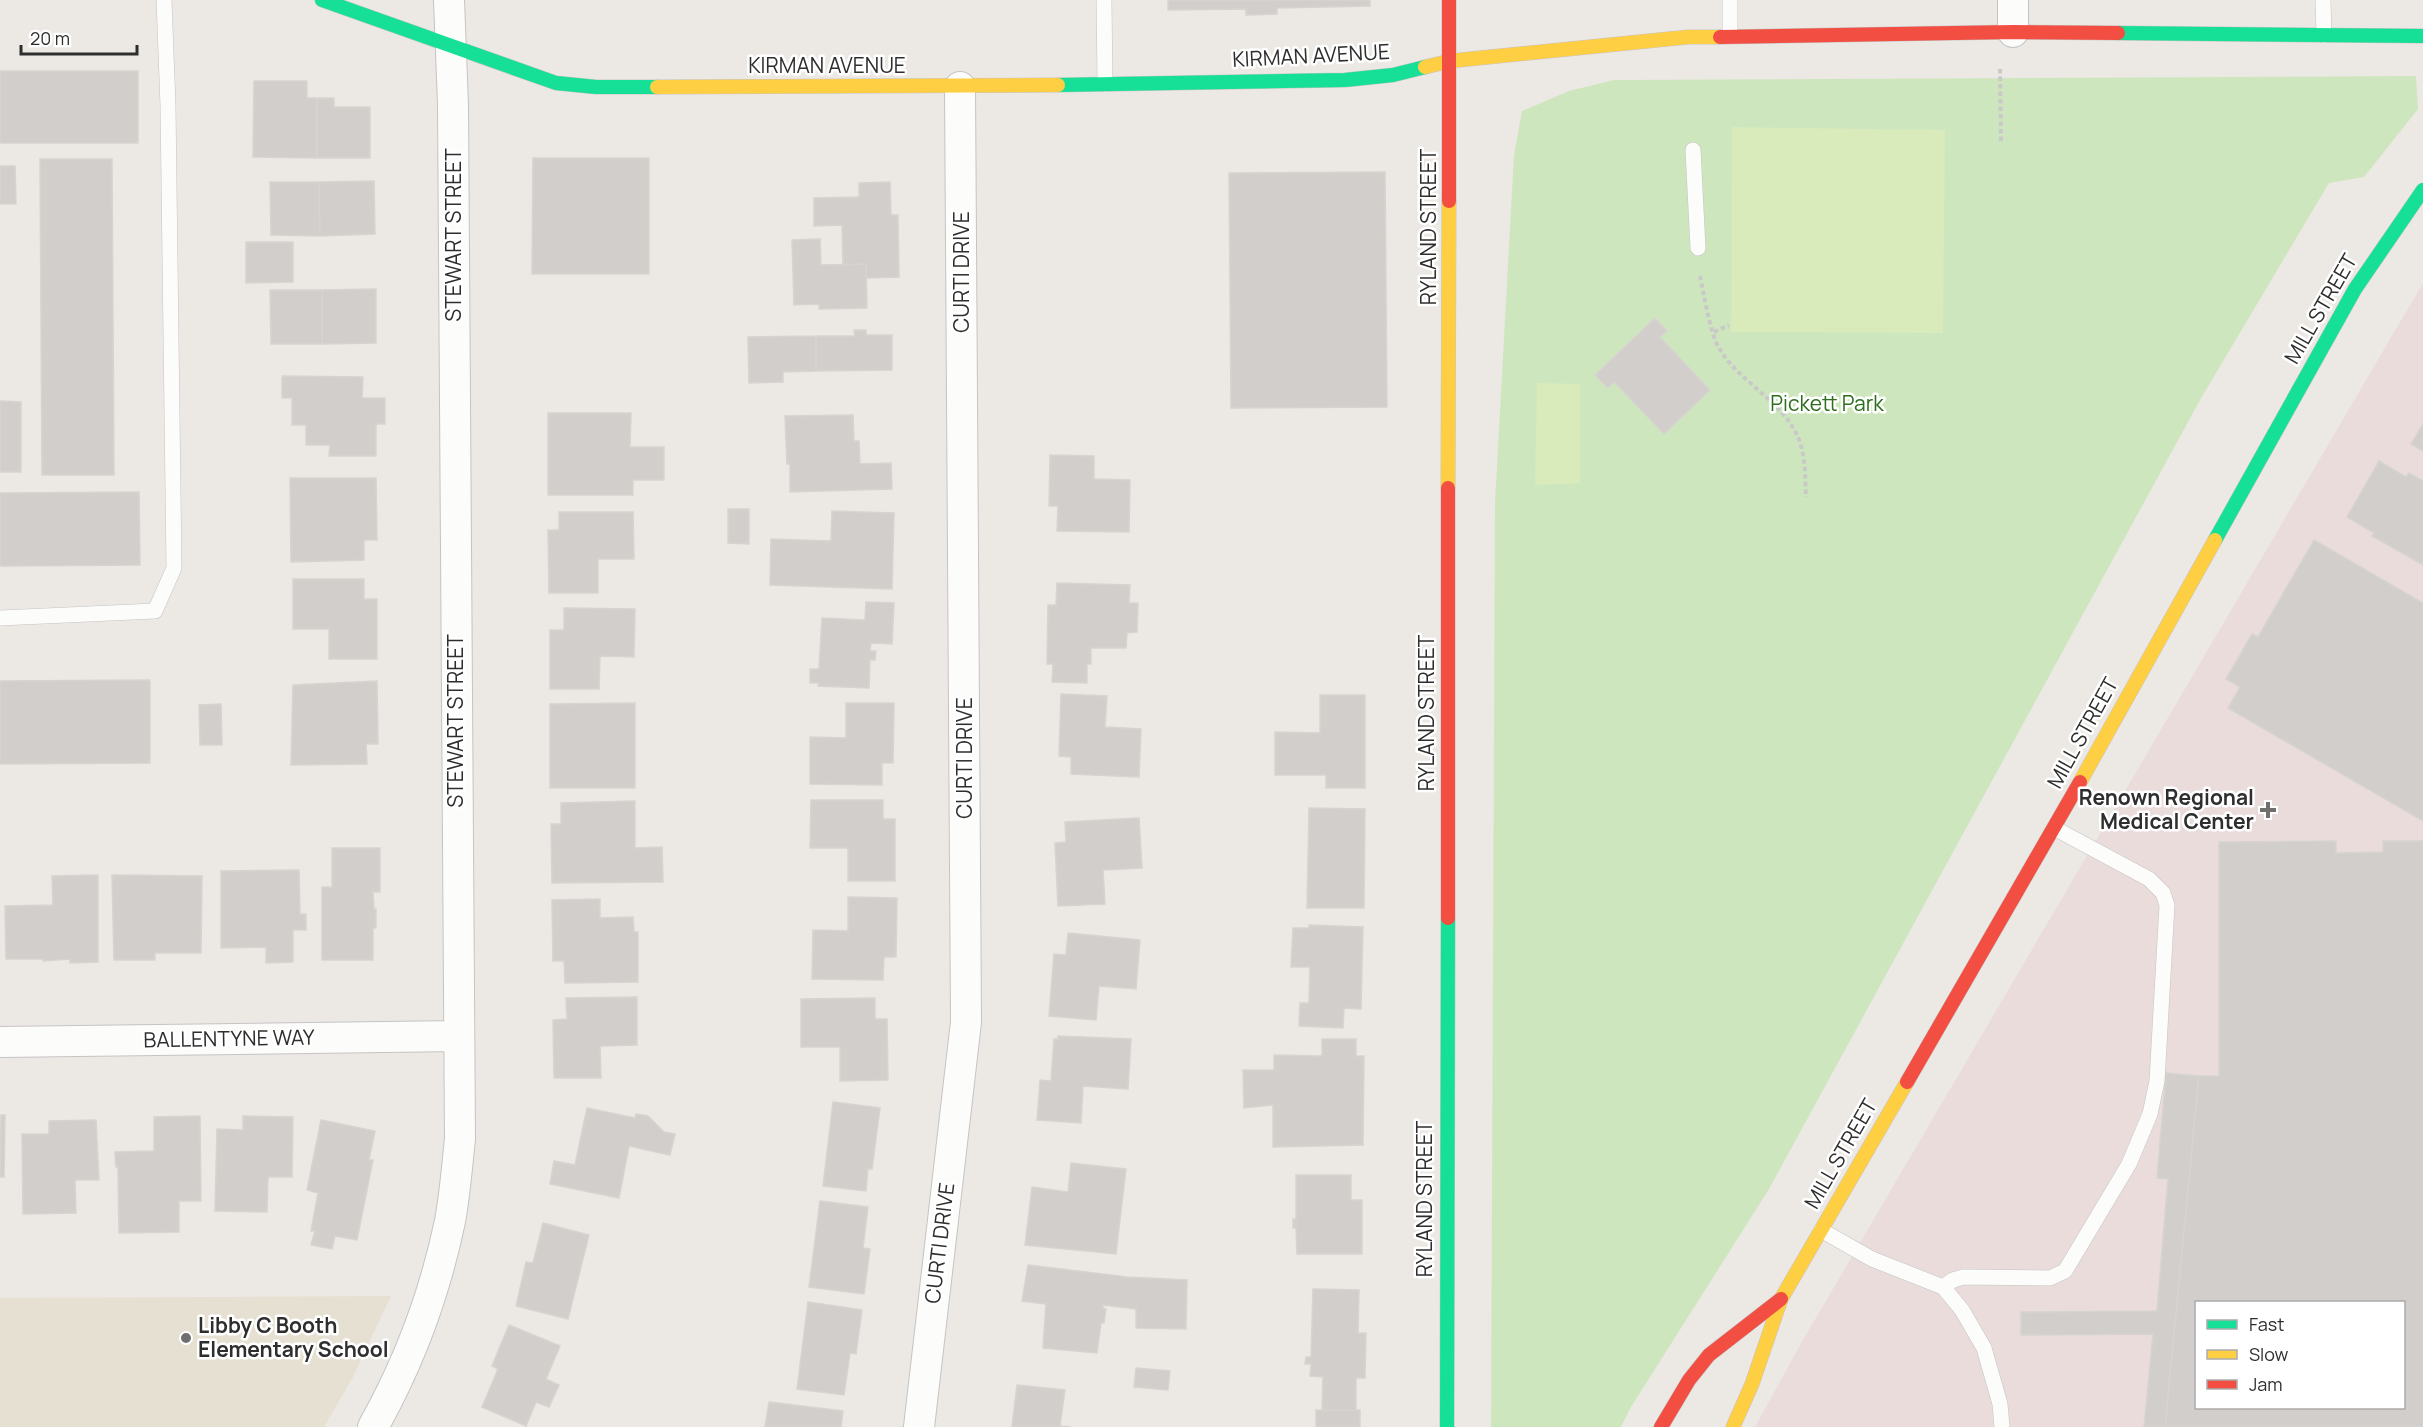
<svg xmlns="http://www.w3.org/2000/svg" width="2423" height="1427" viewBox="0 0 2423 1427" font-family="Manrope,sans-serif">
	<rect width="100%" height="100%" fill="#ece8e4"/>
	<path fill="#e6e0d3" d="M391,1296L353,1377L324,1427H0V1298Z"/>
	<path fill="#e9dcdb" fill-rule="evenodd" d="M2423,283V1427H1755L1803,1340ZM2196,1302H2404V1408H2196Z"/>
	<path fill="#cee6be" d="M2416,76L2418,109L2364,177L2329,183L2200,400L1769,1189L1631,1407L1621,1427H1491L1495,503L1514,155L1522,111L1569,91L1614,80Z"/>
	<path fill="#d9eabb" d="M1732,127L1945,130L1943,333L1731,332Z
		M1537,383L1580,384V483L1535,485Z"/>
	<path fill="#d1cecb" stroke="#d7d4d0" stroke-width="1.5" fill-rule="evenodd" d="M1168,0H1370V6L1277,8V14L1246,15V9L1168,10Z
		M0,71H138V143H0Z
		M254,81H307V98H317V158L253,157Z
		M317,98H334V107H370V158H317Z
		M533,158H649V274H532Z
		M40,159H112L114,475H42Z
		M0,166H15L16,204H0Z
		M1385,172L1387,407L1231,408L1229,173Z
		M374,181L375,234L320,236L319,182Z
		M270,182H319L320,236L271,235Z
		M890,182L891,215H898L899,277L866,278V264L843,265L842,225L814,226V198L859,197V183Z
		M820,239L821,265L866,264L867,308L819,309V304L794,305L792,240Z
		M246,242H293V282L246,283Z
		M376,289V343L322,344V290Z
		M270,290H322V344H271Z
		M1655,318L1667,331L1660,337L1710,390L1664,434L1614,382L1608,388L1595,375Z
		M854,330H866V335H892V370L816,371V336H855Z
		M816,336V371L783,372V382L749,383L748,337Z
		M282,376L363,377L362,398H385V424H376V456H329L330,445H306V425H292V398H282Z
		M0,401L21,402V472H0Z
		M548,413H631L630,447H664V480H633V495H548Z
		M853,415L854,441H859L860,464L891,463L892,489L790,492V464H787L785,416Z
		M2423,424V451L2411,444Z
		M1050,455L1094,456V479L1130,480L1129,532L1057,531L1058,506H1049Z
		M2379,461L2406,477L2409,473L2423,481V565L2372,536L2374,533L2347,517Z
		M290,478H376L377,540H364V560L291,562Z
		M139,492L140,565L0,566V493Z
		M728,509H749V544L728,543Z
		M832,511L894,513L892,589L770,585L771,539L831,541Z
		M559,512H633L634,559H598V593H549L548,530H559Z
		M2314,540L2423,603V821L2228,708L2240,687L2226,679L2252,634L2258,637Z
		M293,579H364V599H377V659H329V629H293Z
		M1057,583L1130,585L1129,603H1138L1137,632L1127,633L1126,648H1091V664H1087V683L1052,682L1053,664H1047L1048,605H1056Z
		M866,602L894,603L892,644L871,643L870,651H876L875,660H870L869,688L818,686L819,683H810V669H819L822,618L865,620Z
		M564,608L635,609L634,657L600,656L599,689H550V630H564Z
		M150,680V763L0,764V681Z
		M377,681L378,744H366L367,764L291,765L293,685Z
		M1061,694L1107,696L1105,727L1141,729L1139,777L1071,774V757L1059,756Z
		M1320,695H1365V788H1326V775H1275V732L1320,733Z
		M635,703V788H550V704Z
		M846,703H894L893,763H882V785L810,784V737L846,738Z
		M221,704L222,745H200L199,705Z
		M811,800H883V819H895V881H848V848H810Z
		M635,801V848L662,847L663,882L552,883L551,824H561V803Z
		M1309,808L1365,809L1364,908H1307Z
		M1139,818L1142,868L1103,870L1105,904L1058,906L1055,843L1066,842L1065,822Z
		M2336,841V853L2383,852V841H2423V1427H2165L2199,1076H2219V842ZM2196,1302H2404V1408H2196Z
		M332,848H380V892H373L374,909H376V928H373V960H322V887H332Z
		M299,870L300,914H306V930H293V962L266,963V947L221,948V871Z
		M98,875V962L70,963V959L43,961V959H6L5,906L53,905L52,876Z
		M112,875L202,876L201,953H155V960H114Z
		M848,897L897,898L896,957H884L883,980L812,979L813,930L848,931Z
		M600,899V918L633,917L634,932H638V982L565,983L564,961H553L552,900Z
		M1309,925L1363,927L1361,1009L1344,1008L1343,1028L1299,1026L1300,1003H1309L1310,967H1291L1293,928H1309Z
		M1068,933L1140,940L1136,989L1099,986L1096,1020L1049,1016L1054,954L1066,955Z
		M637,997V1045L600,1046L601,1078H554L553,1020L567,1019L566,998Z
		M875,998V1019H887L888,1080L840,1081V1047H801V999Z
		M1058,1036L1131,1039L1128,1089L1083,1086L1081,1123L1037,1120L1040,1080L1051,1081L1054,1039H1058Z
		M1322,1039H1356V1056H1364L1363,1145L1273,1147V1105L1244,1108L1243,1070H1274V1055L1322,1056Z
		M2166,1073L2199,1076L2165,1427H2144L2153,1334L2021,1335V1312L2157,1311L2168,1179L2157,1178Z
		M833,1102L880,1108L872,1169H868L866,1191L823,1186Z
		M587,1108L635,1118L636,1114L648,1116L664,1132L675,1134L670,1155L629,1146L619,1198L550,1184L554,1161L575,1165Z
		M1,1115H5L4,1177H0Z
		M200,1116L201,1201H179V1232L119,1233L118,1167H116L115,1152L154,1151V1117Z
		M243,1116L293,1117L292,1177H268L267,1212L215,1211L217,1129L243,1130Z
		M96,1120L99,1180H75L76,1213L23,1214L22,1134H49V1121Z
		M321,1120L375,1131L369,1160H373L357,1240L335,1236L332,1249L311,1245L315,1231H311L318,1193L307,1190Z
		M1071,1163L1126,1169L1116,1254L1025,1245L1032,1187L1068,1192Z
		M1296,1175H1351V1200H1362V1254H1297L1296,1228H1293V1219H1296Z
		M820,1201L868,1207L863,1248L870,1249L864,1294L809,1287Z
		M543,1223L589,1235L568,1319L516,1306L526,1262L533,1263Z
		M1028,1265L1127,1277L1187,1280L1186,1329L1136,1328V1309L1103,1305V1308L1106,1309L1104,1323H1101L1097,1353L1043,1348L1046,1304L1022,1301Z
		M1313,1289L1359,1290L1358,1333H1366L1365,1378H1356V1410H1322L1323,1377L1310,1376L1311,1364H1305L1306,1357H1311Z
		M808,1302L862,1310L856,1354L850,1353L844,1395L797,1389Z
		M509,1325L560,1346L546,1379L559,1385L549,1407L536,1402L526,1426L482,1407L498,1369L492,1366Z
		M1136,1368L1170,1371L1168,1390L1134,1387Z
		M1017,1385L1065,1390L1060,1426L1071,1427H1012Z
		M769,1402L843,1411L841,1427H765Z
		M1316,1410H1360V1427H1316Z"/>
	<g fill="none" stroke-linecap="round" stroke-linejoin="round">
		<g stroke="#c5c4c5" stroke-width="16">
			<path id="lane" d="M1104,0L1105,84
				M1730,0V36
				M2323,0L2324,35
				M1693,150L1698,248
				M0,618L155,611L174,568L168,106L164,0
				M1821,1230L1872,1259L1943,1287L1962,1310L1984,1348L2000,1404L2002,1427
				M1943,1287L1953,1280L1963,1277L2050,1278L2065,1271L2129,1164L2150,1114L2157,1081L2167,905L2163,893L2149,879L2054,828"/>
		</g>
		<g stroke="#c5c4c5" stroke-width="32">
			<path id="street" d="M2013,32V0
				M0,1042L458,1036
				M373,1427C409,1363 435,1293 450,1221C455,1194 457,1166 460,1139L453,105L449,0
				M919,1427L966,1022L960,87"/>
		</g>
		<g stroke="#c5c4c5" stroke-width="15">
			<path id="fast" d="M322,0L556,83L596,87H657
				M2118,33L2423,36
				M1058,85L1345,80L1393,75L1425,67
				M2215,540L2355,289L2423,190
				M1447,1427L1448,918"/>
		</g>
		<g stroke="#c5c4c5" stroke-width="15">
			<path id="slow" d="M1425,67L1450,61L1688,37H1720
				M657,87L1058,85
				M1448,488L1449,201
				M2080,782L2215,540
				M1733,1427L1752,1384L1781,1299L1907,1082"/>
		</g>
		<g stroke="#c5c4c5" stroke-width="15">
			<path id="jam" d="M1720,37L2013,32L2118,33
				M1449,201V0
				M1448,918V488
				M1907,1082L2080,782
				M1661,1427L1689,1380L1709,1355L1781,1299"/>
		</g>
		<path stroke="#c9c9c8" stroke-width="4" stroke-dasharray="4.5 3" stroke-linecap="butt" d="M2000,69L2001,142
			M1700,276C1704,294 1710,333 1719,348C1738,381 1778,398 1796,433C1806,451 1805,477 1806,497
			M1714,332L1729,325"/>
		<use href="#lane" stroke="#fcfcfb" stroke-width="15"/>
		<use href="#street" stroke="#fcfcfb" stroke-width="30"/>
		<use href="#fast" stroke="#16e098" stroke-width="14"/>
		<use href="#slow" stroke="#ffcf43" stroke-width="14"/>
		<use href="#jam" stroke="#f24e42" stroke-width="14"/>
	</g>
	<g fill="#706f6e" stroke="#fff" stroke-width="2">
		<path d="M2265 801h6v6h6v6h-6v6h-6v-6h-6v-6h6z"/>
		<circle cx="186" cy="1338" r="6"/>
	</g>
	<g text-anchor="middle" stroke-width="5" stroke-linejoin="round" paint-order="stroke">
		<g font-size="21" fill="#2e2e2e" stroke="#fff">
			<text transform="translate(1311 56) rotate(-3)" y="7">KIRMAN AVENUE</text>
			<text x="827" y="73">KIRMAN AVENUE</text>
			<text transform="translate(1429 227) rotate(-90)" y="7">RYLAND STREET</text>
			<text transform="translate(454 235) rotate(-90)" y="7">STEWART STREET</text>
			<text transform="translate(962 272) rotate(-90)" y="7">CURTI DRIVE</text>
			<text transform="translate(2321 309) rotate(-60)" y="7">MILL STREET</text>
			<text transform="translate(1427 713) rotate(-90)" y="7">RYLAND STREET</text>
			<text transform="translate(456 721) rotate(-90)" y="7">STEWART STREET</text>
			<text transform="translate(2083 733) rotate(-61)" y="7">MILL STREET</text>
			<text transform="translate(965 758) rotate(-90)" y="7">CURTI DRIVE</text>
			<text transform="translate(229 1039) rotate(-1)" y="7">BALLENTYNE WAY</text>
			<text transform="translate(1841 1154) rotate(-60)" y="7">MILL STREET</text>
			<text transform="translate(1425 1199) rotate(-90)" y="7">RYLAND STREET</text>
			<text transform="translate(940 1243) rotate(-83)" y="7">CURTI DRIVE</text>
		</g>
		<g font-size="21" fill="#2c6e1b" stroke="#fff">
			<text x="1827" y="411">Pickett Park</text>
		</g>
		<g font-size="21" font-weight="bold" fill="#2e2e2e" stroke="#fff" text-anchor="end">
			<text x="2254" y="805">Renown Regional<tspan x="2254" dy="24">Medical Center</tspan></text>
			<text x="198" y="1333" text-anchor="start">Libby C Booth<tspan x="198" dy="24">Elementary School</tspan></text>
		</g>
	</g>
	<rect x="2195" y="1301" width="210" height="108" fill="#ffffff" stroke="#ababab" stroke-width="1.5"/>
	<rect x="2207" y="1320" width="30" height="9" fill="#16e098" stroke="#ababab" stroke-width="1.5"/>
	<text x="2249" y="1331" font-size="18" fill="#2e2e2e">Fast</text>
	<rect x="2207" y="1350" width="30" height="9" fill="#ffcf43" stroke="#ababab" stroke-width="1.5"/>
	<text x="2249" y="1361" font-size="18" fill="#2e2e2e">Slow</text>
	<rect x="2207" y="1380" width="30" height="9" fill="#f24e42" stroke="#ababab" stroke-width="1.5"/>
	<text x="2249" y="1391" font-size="18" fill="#2e2e2e">Jam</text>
	<path d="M21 45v9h116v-9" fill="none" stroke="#2e2e2e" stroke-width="3"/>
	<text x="30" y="45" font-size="18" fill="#2e2e2e" stroke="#ffffff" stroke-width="4.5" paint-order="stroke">20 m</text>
</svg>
